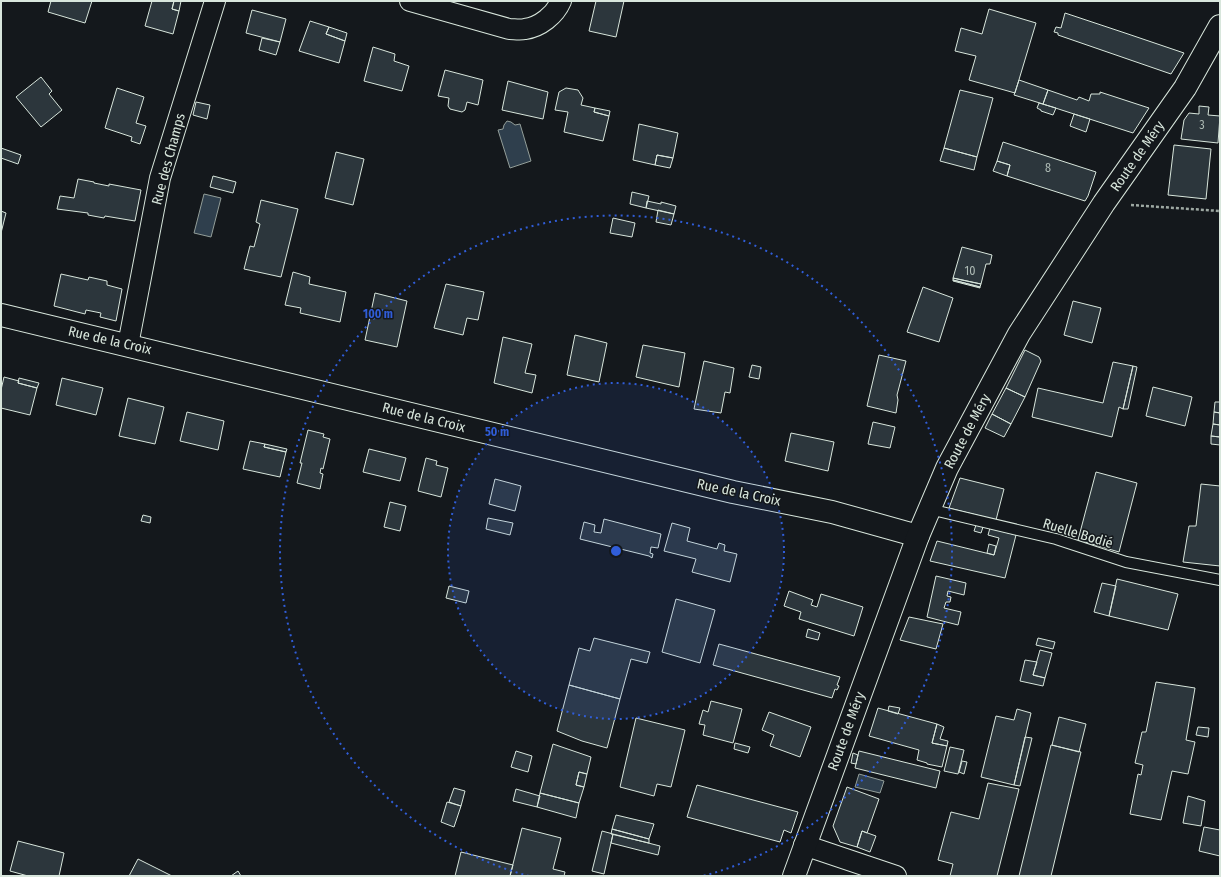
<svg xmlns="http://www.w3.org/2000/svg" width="1221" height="877" viewBox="0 0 1221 877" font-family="'Fira Sans Condensed',sans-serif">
	<rect width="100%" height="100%" fill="#14181c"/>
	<path fill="#2f3f4d" stroke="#939e99" d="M507,121L511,122L515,125L520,124L531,161L510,168L498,130L503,129L504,125Z
		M204,194L221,198L211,237L194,233Z
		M859,774L884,781L880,793L855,787Z"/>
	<path fill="#2c363c" stroke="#d8e6dc" d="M51,1H92L85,23L48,12Z
		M152,1H174L172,9L179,11L173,34L145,26Z
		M174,1H181L179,11L172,9Z
		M596,1H624L616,37L589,31Z
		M989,9L1036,23L1015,93L969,80L976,56L955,51L961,28L982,34Z
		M252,10L286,19L280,42L246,33Z
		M1065,13L1128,34L1184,53L1171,74L1058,35V33L1054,32L1056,27L1061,28Z
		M310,21L329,27L326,34L345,41L339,63L299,51Z
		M329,27L347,33L345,41L326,34Z
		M262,38L280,42L276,55L259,50Z
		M373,47L395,54L394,61L409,66L402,91L364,81Z
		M445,70L483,80L478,105L467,102L465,110L462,112L450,109L448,106L449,98L438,96Z
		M41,77L52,91L49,94L62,110L41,127L16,97Z
		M1019,80L1048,90L1043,104L1014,95Z
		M508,81L548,92L543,119L502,110Z
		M117,88L144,97L136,123L146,126L140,144L131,141L132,137L105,128Z
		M566,88L578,90L583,98L581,105L595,108L594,112L609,116L603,141L564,132L568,112L555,110L559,92Z
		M960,90L993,98L977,157L944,148Z
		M1048,90L1077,100L1079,97L1089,101L1091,94H1100V92L1149,108L1133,133L1043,104Z
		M196,102L210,105L207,119L193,115Z
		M1039,103L1056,108L1053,115L1041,111V110L1037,108Z
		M1199,106L1209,107L1208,115L1220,116L1218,143L1181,139L1184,120L1189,113L1199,114Z
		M595,108L610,111L609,116L594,112Z
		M1074,114L1090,119L1086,132L1070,126Z
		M639,124L678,133L673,158L657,155L655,165L633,160Z
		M1003,142L1096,172L1088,196L1085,201L1007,176L1010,165L997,161Z
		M1174,145L1211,149L1206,199L1168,195Z
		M1,148L21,155L18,164L1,158Z
		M944,148L977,157L974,170L940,161Z
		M336,152L364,159L353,205L325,198Z
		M657,155L673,158L670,168L655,165Z
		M997,161L1010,165L1007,176L993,171Z
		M213,176L236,182L233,193L210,187Z
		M78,179L94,182V183L109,186V184L141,190L135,221L105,216L104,218L88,215V213L57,209L60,196L74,198Z
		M632,192L649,196L646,208L630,204Z
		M261,200L298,209L281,277L244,269L250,246L254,247L260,224L256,222Z
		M647,201L661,204V202L676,206L674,214L646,208Z
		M658,210L674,214L671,225L656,222Z
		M1,211L6,213L1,233Z
		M613,218L635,223L632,237L610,233Z
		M962,247L992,255L990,264H986L981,284L953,278Z
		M293,272L310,277L309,284L346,292L340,322L300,313L301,308L285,305Z
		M61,274L88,280L89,277L107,281V285L122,289L116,321L100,317L101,313L86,310L85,314L54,306Z
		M953,278L981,284L980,287L953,280Z
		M953,280L980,287V288L953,281Z
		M446,284L484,292L478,320L467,318L463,335L434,328Z
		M923,287L953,298L939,342L907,332Z
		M375,293L407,301L397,347L365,340Z
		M1073,301L1101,308L1092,343L1064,335Z
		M575,335L607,343L599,382L567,375Z
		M503,337L532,344L525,373L536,375L532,393L494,383Z
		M643,345L685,353L679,387L636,377Z
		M1025,350L1039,357L1041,361L1025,397L1006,388Z
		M879,355L906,361L897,395L898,400L896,413L867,406Z
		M704,361L734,368L730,393L725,392L721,413L694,409Z
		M1113,362L1133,366L1123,409L1119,407L1112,437L1032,417L1038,388L1103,403Z
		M752,365L761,367L759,379L749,377Z
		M1133,366L1137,367L1128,409H1123Z
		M4,377L19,381L18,383L37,388L30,415L1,408V390Z
		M19,378L39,383L37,388L18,383Z
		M62,378L103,388L96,415L56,405Z
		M1153,387L1192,397L1185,426L1146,416Z
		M1006,388L1025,397L1011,424L992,414Z
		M128,398L164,407L155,444L119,436Z
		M1215,402H1220V413L1214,412Z
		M187,412L224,421L218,450L180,441Z
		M1214,412L1220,413V425L1213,424Z
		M992,414L1011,424L1004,437L985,428Z
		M873,422L895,427L890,448L868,444Z
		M1213,424L1220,425V437L1211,436Z
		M308,430L324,434L323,437L330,439L323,469L321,468L320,473L323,474L320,489L297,483L302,463H300Z
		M791,433L834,442L828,471L785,461Z
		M1211,436L1220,437V445L1211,444Z
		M250,441L265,444L264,447L286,452L280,477L243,469Z
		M265,444L287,449L286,452L264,447Z
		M369,449L406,458L400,481L363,472Z
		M426,458L437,461L436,465L448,468L441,497L418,491Z
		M1096,472L1137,483L1119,552L1078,540Z
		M960,478L1004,489L996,520L949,508Z
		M495,479L521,486L515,511L489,504Z
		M1201,484L1220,486V566L1183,562L1189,526H1196Z
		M390,502L406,506L400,531L384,527Z
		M143,515L151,517L150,523L141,521Z
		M488,518L513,523L510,535L486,529Z
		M604,519L661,534L658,548L651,547L650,553L653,554L652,558L649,556L580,539L584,522L595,525L594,532L601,533Z
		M672,523L690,528L687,541L717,549L719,543L725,545L724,551L737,554L730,582L692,572L696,559L664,551Z
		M976,525L983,527L981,533L974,531Z
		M990,528L1016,535L1005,578L930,561L937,541L994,555L999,538L988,535Z
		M989,544L996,546L994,555L987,553Z
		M936,576L966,583L964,595L948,591L947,596L951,597L950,602H946L944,608L961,612L958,625L927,617Z
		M1117,579L1178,594L1168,630L1109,616Z
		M1102,583L1116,586L1109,616L1094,612Z
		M449,586L469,591L466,603L446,598Z
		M789,591L813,600L811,605L817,607L821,594L863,607L854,636L799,619L801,612L784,606Z
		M676,599L715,610L700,663L662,652Z
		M909,617L943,624L936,649L900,640Z
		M808,629L820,633L818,640L806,637Z
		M594,638L650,652L647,663L631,659L620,699L569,685L579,648L590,651Z
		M1038,638L1055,642L1053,649L1036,645Z
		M719,644L840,677L837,685L839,686L837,690L835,689L832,698L713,665Z
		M1040,650L1052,653L1045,678L1033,675Z
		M1025,660L1037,662L1033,675L1045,678L1043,686L1020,681Z
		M1156,682L1195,688L1186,740L1195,742L1188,774L1172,771L1161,820L1130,814L1138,774L1141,775L1143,765L1135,763L1142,732H1146Z
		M569,685L620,699L607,748L582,741L557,731Z
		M711,701L742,709L733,743L703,735L705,725L699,724L703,710L708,712Z
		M889,706L900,708L898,714L888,711Z
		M878,708L937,724L932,743L947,746L942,767L927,764V763L917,760L919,750L869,736Z
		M1017,709L1031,713L1014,785L981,777L996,716L1014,720Z
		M769,712L811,727L800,757L770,746L774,735L762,730Z
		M1059,717L1086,724L1079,752L1052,745Z
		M636,718L685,730L671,787L657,784L654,796L620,787Z
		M937,724L944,727L940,739L948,741L947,746L932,743Z
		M1198,727L1209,728L1208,737L1196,735Z
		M1025,737L1032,738L1020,786L1014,785Z
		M735,743L750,747L748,753L734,749Z
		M553,744L591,757L587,774L579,772L576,785L584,787L579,803L540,793Z
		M1051,745L1081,752L1058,847L1051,876H1019Z
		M950,747L964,750L958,774L944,771Z
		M516,751L532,756L528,772L511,767Z
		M859,751L940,771L936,788L855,768Z
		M853,753L858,755L856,764L851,763Z
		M962,761L967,762L964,774L959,772Z
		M579,772L587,774L584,787L576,785Z
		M988,783L1019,789L997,876H950L953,864L938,860L951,812L979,819Z
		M697,785L798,812L791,833L784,830L780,842L687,817Z
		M847,787L879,799L867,833L862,831L857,847L840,842L833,826Z
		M454,788L465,791L461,806L449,802Z
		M516,789L540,796L537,807L513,801Z
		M540,793L579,803L576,818L537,807Z
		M1188,796L1205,801L1201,826L1183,823Z
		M447,802L461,806L454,827L441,822Z
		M616,815L654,824L649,839L612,829Z
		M1204,827L1220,830V856L1199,851Z
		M522,828L561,838L553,869L565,872L564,876H510Z
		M612,829L649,839V843L611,834Z
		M602,831L613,834L604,874L592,871Z
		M862,831L876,836L870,852L857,847Z
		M613,834L660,846L658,855L611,843Z
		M18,841L64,853L59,876H28L10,871Z
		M461,852L513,865L510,876H455Z
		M138,859L172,876H129Z
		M238,871L241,876H231Z"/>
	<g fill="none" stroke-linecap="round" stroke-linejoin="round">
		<g stroke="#d8e6dc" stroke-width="12">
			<path id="service" d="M929,509L1056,539L1126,562L1220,580"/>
		</g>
		<g stroke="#d8e6dc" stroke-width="22">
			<path id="minor" d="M410,1L509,29C514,29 520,30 525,29C540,27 555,15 561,1
				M128,345L160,178L215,1
				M804,845L896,876"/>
		</g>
		<g stroke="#d8e6dc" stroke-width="24">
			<path id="tertiary" d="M1,315L733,492L832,512L918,536"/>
		</g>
		<g stroke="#d8e6dc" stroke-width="24">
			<path id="secondary" d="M794,876L918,536L947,468L1019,334L1104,203L1185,88L1220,26"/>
		</g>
		<path stroke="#9da8a2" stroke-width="2.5" stroke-dasharray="3 2" stroke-linecap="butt" d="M1131,205L1220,211"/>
		<use href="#service" stroke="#14181c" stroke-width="10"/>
		<use href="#minor" stroke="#14181c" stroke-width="20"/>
		<use href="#tertiary" stroke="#14181c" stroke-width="22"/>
		<use href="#secondary" stroke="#14181c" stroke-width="22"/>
	</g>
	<circle cx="616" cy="551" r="168" fill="#305dd8" fill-opacity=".12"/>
	<g fill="none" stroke="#305dd8" stroke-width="2" stroke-dasharray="2 4">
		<circle cx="616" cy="551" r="168"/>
		<path d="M529 876A336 336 0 1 1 703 876"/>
	</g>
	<g text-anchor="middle" stroke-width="3" stroke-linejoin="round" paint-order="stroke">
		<g font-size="12" fill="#adbab4">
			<text x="1202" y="129">3</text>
			<text x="1048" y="172">8</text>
			<text x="970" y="275">10</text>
		</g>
		<g font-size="14" fill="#d8e6dc" stroke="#14181c">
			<text transform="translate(1137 156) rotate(-55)" y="5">Route de Méry</text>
			<text transform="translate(168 159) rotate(-75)" y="5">Rue des Champs</text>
			<text transform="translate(110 340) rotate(13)" y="5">Rue de la Croix</text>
			<text transform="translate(424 417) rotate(14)" y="5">Rue de la Croix</text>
			<text transform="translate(967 431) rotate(-62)" y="5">Route de Méry</text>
			<text transform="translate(739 492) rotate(12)" y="5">Rue de la Croix</text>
			<text transform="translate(1078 533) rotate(17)" y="5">Ruelle Bodié</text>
			<text transform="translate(846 731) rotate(-70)" y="5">Route de Méry</text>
		</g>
	</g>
	<circle cx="616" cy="551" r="6" fill="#305dd8" stroke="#14181c" stroke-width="2"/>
	<g font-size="12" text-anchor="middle" font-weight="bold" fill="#305dd8" stroke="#14181c" stroke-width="3" stroke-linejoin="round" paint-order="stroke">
		<text x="378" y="318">100 m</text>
		<text x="497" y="436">50 m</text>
	</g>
	<rect width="1221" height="877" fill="none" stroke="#d8e6dc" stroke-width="4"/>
</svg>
